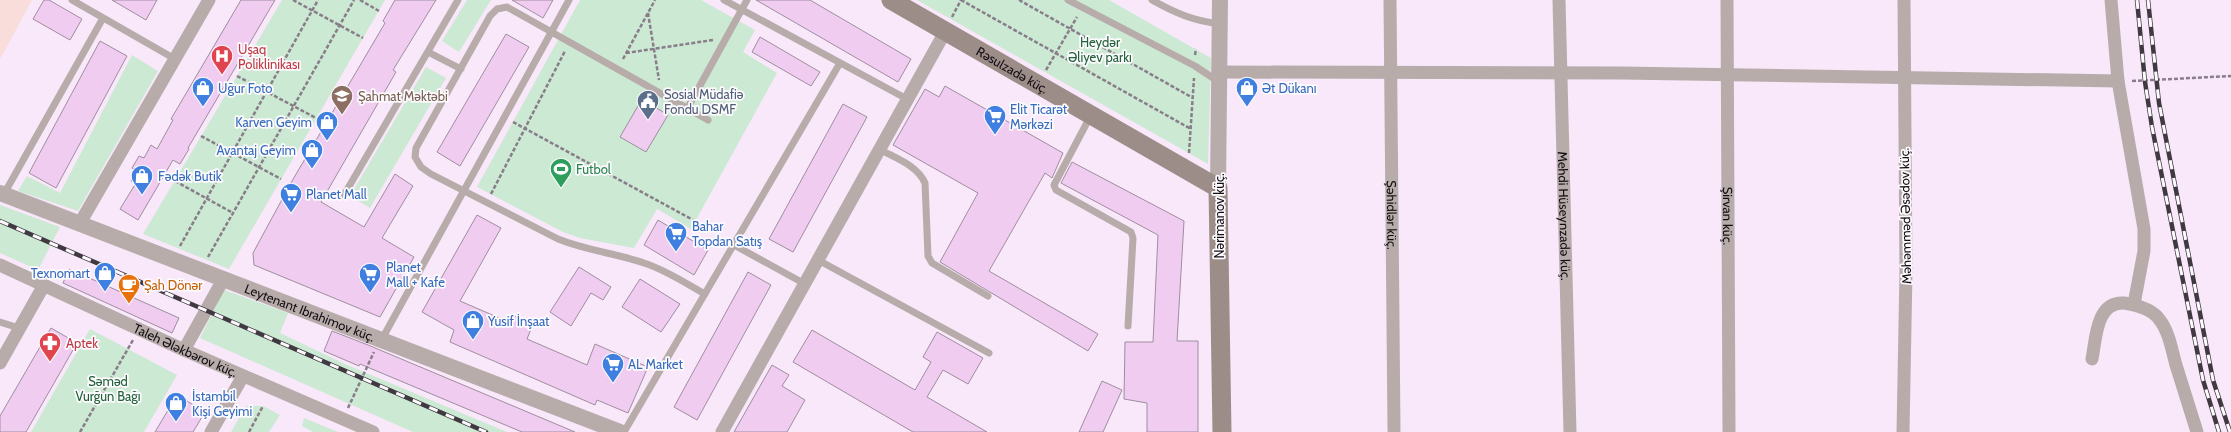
<svg xmlns="http://www.w3.org/2000/svg" width="2231" height="432" viewBox="0 0 2231 432" font-family="Cabin,sans-serif">
	<rect width="100%" height="100%" fill="#f8e8fa"/>
	<path fill="#f8dddb" d="M0,0H32L0,59Z"/>
	<path fill="#cce9d3" d="M282,0H385L229,269L143,234Z
		M467,0H491L459,52L442,41Z
		M580,0H701L755,30L743,52L777,73L691,229L657,209L634,248L580,238L563,232L477,187Z
		M917,0H1109L1211,58L1208,164Z
		M132,55L158,71L78,211L18,191L27,176L60,193Z
		M426,67L446,78L370,208L350,196Z
		M0,205L60,227L38,270L0,253Z
		M224,290L288,313L280,333L345,364L507,432H413L200,338Z
		M90,329L177,375L144,432H31Z
		M246,406H263L280,415L269,432H231Z
		M304,418L338,432H313L302,426Z"/>
	<path fill="#f0ccf1" stroke="#9e8e9e" d="M44,0H49L82,19L70,40L33,19Z
		M112,0H157L146,20Z
		M241,0H275L188,148L189,149L180,164L173,160L138,220L120,209L136,183L131,181L137,171L132,168L139,156L144,158L151,145L157,149L173,120L171,119Z
		M395,0H436L393,70L396,72L321,202L364,227L395,174L413,186L382,238L414,257L380,317L254,265L253,253L292,181L385,23L383,21Z
		M512,0H553L543,18Z
		M756,0H810L911,59L898,82Z
		M506,34L529,47L460,166L437,152Z
		M760,37L820,72L811,86L752,52Z
		M100,41L127,56L56,188L29,173Z
		M945,86L1063,153L1052,178L1045,173L989,271L1098,334L1088,351L940,262L978,193L893,145L925,89L939,97Z
		M642,99L668,115L646,152L620,137Z
		M843,104L867,117L793,252L769,239Z
		M1072,162L1184,221L1177,341H1198V432H1147V403L1124,399L1125,342H1153L1158,235L1061,183Z
		M477,215L501,228L460,301L511,323L514,316L533,324L527,339L587,365L595,344L648,367L628,413L597,400L595,405L450,342L454,330L422,312Z
		M658,220L708,250L694,275L644,245Z
		M579,267L611,287L603,300L591,293L571,326L550,312Z
		M69,269L179,318L172,333L63,283Z
		M748,272L771,285L697,420L674,407Z
		M640,279L680,304L661,332L622,307Z
		M51,328L77,343L26,432H0V416Z
		M812,330L915,390L931,362L923,357L937,332L983,358L968,384L943,370L927,397L987,432H913L793,362Z
		M332,331L368,345L575,432H522L360,364L359,366L324,351Z
		M772,365L789,375L782,386L805,400L787,432H734Z
		M1102,381L1122,390L1103,432H1079Z
		M177,395L205,412L193,432H155Z"/>
	<g fill="none" stroke-linecap="round" stroke-linejoin="round">
		<path stroke="#887d89" stroke-width="2.5" stroke-dasharray="4 2" stroke-linecap="butt" d="M293,0L363,38
			M360,0L379,11
			M961,0L1191,129
			M1019,0L1193,98
			M648,13L659,80
			M952,17L961,0
			M626,53L713,40
			M1195,55L1196,49
			M623,59L655,0
			M1046,70L1077,17
			M237,76L316,118
			M2132,81L2231,76
			M513,122L695,221
			M201,136L281,179
			M1189,153L1194,78
			M175,181L233,213
			M491,194L565,51
			M180,246L318,0
			M208,257L354,0
			M348,408L374,352
			M80,432L133,340
			M249,432L263,406"/>
		<path stroke="#b8acaa" stroke-width="7" d="M72,0L175,59
			M724,0L907,99
			M1068,0L1195,66L1219,82
			M1152,0C1175,13 1194,21 1220,24
			M428,52L461,69
			M687,109L747,0
			M1091,115L1054,185L1056,190L1131,232L1133,238L1128,326
			M879,149C895,158 917,165 925,183L928,256L932,263L988,296
			M4,194L103,18
			M344,195L458,0
			M734,245L805,284
			M818,260L989,353
			M705,294C685,283 666,270 644,263C615,253 588,251 558,239L431,174L421,167L415,157L416,148L490,16L497,9L507,7L708,120
			M0,322L19,328
			M382,339L569,0
			M624,432L840,63"/>
		<g stroke="#b8acaa" stroke-width="13">
			<path id="s1" d="M1390,0L1394,430"/>
			<path id="s2" d="M1559,0L1570,432"/>
			<path id="s3" d="M1727,0L1729,432"/>
			<path d="M2111,0L2118,81L2144,229V251L2134,304"/>
			<path d="M1220,72L1621,73L2118,81"/>
			<path d="M80,223L209,0"/>
			<path id="s4" d="M0,265L184,350L373,432"/>
			<path d="M184,350L224,278"/>
			<path d="M2092,359C2096,339 2096,301 2124,303C2136,305 2152,309 2159,319C2169,331 2172,351 2176,365C2183,388 2190,410 2197,432"/>
			<path d="M0,363L44,285"/>
			<path d="M211,432L243,376"/>
			<path d="M722,432L945,32"/>
			<path d="M1903,432L1906,271L1904,0"/>
		</g>
		<g stroke="#b8acaa" stroke-width="16">
			<path d="M1218,188L1220,0"/>
			<path id="s5" d="M0,193L620,432"/>
		</g>
		<path stroke="#9d8d89" stroke-width="19" id="s6" d="M891,0L1218,188L1222,432"/>
		<g stroke="#403941" stroke-width="4.5">
			<path id="rail" d="M2137,0L2145,82L2152,127L2203,380L2219,432
				M2148,0L2159,103L2213,380L2230,432
				M0,221L486,432"/>
		</g>
		<use href="#rail" stroke="#fdfafe" stroke-width="3" stroke-dasharray="9" stroke-linecap="butt"/>
	</g>
	<defs>
		<g id="hospital-pin" transform="scale(1.15)"><path d="M0 17L-7.5 6A9.5 9.5 0 1 1 7.5 6Z" fill="#e0444e" stroke="#fdfafe"/><path d="M-5-5h3v3.5h4V-5h3V5h-3V1.5h-4V5h-3Z" fill="#fff"/></g>
		<g id="shop-pin" transform="scale(1.15)"><path d="M0 17L-7.5 6A9.5 9.5 0 1 1 7.5 6Z" fill="#3f7fe0" stroke="#fdfafe"/><path d="M-5-2.5h2.3a2.7 3.5 0 0 1 5.4 0H5L5.5 6h-11ZM-1.5-2.5h3a1.5 2.3 0 0 0-3 0Z" fill="#fff"/></g>
		<g id="school-pin" transform="scale(1.15)"><path d="M0 17L-7.5 6A9.5 9.5 0 1 1 7.5 6Z" fill="#8d6e63" stroke="#fdfafe"/><path d="M0-5L7-2L0 1L-7-2ZM-4 1L0 2.5L4 1V4Q0 6-4 4Z" fill="#fff"/></g>
		<g id="civic-pin" transform="scale(1.15)"><path d="M0 17L-7.5 6A9.5 9.5 0 1 1 7.5 6Z" fill="#5c6f8a" stroke="#fdfafe"/><path d="M-.6-6.5H3V-4.5H.6V-3L4-1V1h2V6H-6V1h2V-1L-.6-3ZM-1.2 2.5V6h2.4V2.5Z" fill="#fff"/></g>
		<g id="supermarket-pin" transform="scale(1.15)"><path d="M0 17L-7.5 6A9.5 9.5 0 1 1 7.5 6Z" fill="#3f7fe0" stroke="#fdfafe"/><path d="M-6-5.5h2.5l.6 2H6L4.5 2H-2.5L-4.4-4H-6ZM-1.5 3.2a1.3 1.3 0 1 0 .1 0ZM3 3.2a1.3 1.3 0 1 0 .1 0Z" fill="#fff"/></g>
		<g id="stadium-pin" transform="scale(1.15)"><path d="M0 17L-7.5 6A9.5 9.5 0 1 1 7.5 6Z" fill="#2e9e5b" stroke="#fdfafe"/><path d="M0-5a6.5 5 0 1 0 0 10a6.5 5 0 1 0 0-10ZM-3.5-1.8h7v3.6h-7Z" fill="#fff"/></g>
		<g id="cafe-pin" transform="scale(1.15)"><path d="M0 17L-7.5 6A9.5 9.5 0 1 1 7.5 6Z" fill="#e8710a" stroke="#fdfafe"/><path d="M-5.5-4.5H6V0H3Q3 3.5 0 3.5H-2.5Q-5.5 3.5-5.5 0ZM3-3.2v2h1.7v-2ZM-6 4.5H4V6H-6Z" fill="#fff"/></g>
		<g id="pharmacy-pin" transform="scale(1.15)"><path d="M0 17L-7.5 6A9.5 9.5 0 1 1 7.5 6Z" fill="#e0444e" stroke="#fdfafe"/><path d="M-2-6h4v4h4v4h-4v4h-4v-4h-4v-4h4Z" fill="#fff"/></g>
	</defs>
	<g fill-rule="evenodd">
		<use href="#hospital-pin" x="222" y="56"/>
		<use href="#shop-pin" x="203" y="88"/>
		<use href="#shop-pin" x="1247" y="88"/>
		<use href="#school-pin" x="342" y="96"/>
		<use href="#civic-pin" x="648" y="101"/>
		<use href="#supermarket-pin" x="995" y="116"/>
		<use href="#shop-pin" x="327" y="122"/>
		<use href="#shop-pin" x="312" y="150"/>
		<use href="#stadium-pin" x="561" y="169"/>
		<use href="#shop-pin" x="142" y="176"/>
		<use href="#supermarket-pin" x="291" y="194"/>
		<use href="#supermarket-pin" x="676" y="233"/>
		<use href="#shop-pin" x="105" y="273"/>
		<use href="#supermarket-pin" x="370" y="274"/>
		<use href="#cafe-pin" x="129" y="285"/>
		<use href="#shop-pin" x="473" y="321"/>
		<use href="#pharmacy-pin" x="50" y="343"/>
		<use href="#supermarket-pin" x="613" y="364"/>
		<use href="#shop-pin" x="176" y="403"/>
	</g>
	<g text-anchor="middle" stroke-width="3.5" stroke-linejoin="round" paint-order="stroke">
		<g font-size="13" fill="#1f6138" stroke="#fdfafe">
			<text x="1100" y="47">Heydər<tspan x="1100" dy="15">Əliyev parkı</tspan></text>
			<text x="108" y="386">Səməd<tspan x="108" dy="15">Vurğun Bağı</tspan></text>
		</g>
		<g font-size="13" fill="#be3a42" stroke="#fdfafe" text-anchor="start">
			<text x="238" y="54">Uşaq<tspan x="238" dy="15">Poliklinikası</tspan></text>
			<text x="66" y="348">Aptek</text>
		</g>
		<g font-size="13" fill="#120d13" stroke="#fdfafe">
			<text dy="5" stroke="none"><textPath href="#s6" startOffset="140">Rəsulzadə küç.</textPath></text>
			<text dy="5" stroke="none"><textPath href="#s1" startOffset="215">Şəhidlər küç.</textPath></text>
			<text transform="translate(1219 216) rotate(-90)" y="5">Nərimanov küç.</text>
			<text dy="5" stroke="none"><textPath href="#s2" startOffset="216">Mehdi Hüseynzadə küç.</textPath></text>
			<text dy="5" stroke="none"><textPath href="#s3" startOffset="216">Şirvan küç.</textPath></text>
			<text transform="translate(1905 216) rotate(-91)" y="5">Məhəmməd Əsədov küç.</text>
			<text dy="5" stroke="none"><textPath href="#s5" startOffset="332">Leytenant Ibrahimov küç.</textPath></text>
			<text dy="5" stroke="none"><textPath href="#s4" startOffset="204">Taleh Ələkbərov küç.</textPath></text>
		</g>
		<g font-size="13" fill="#366cbe" stroke="#fdfafe" text-anchor="start">
			<text x="218" y="93">Uğur Foto</text>
			<text x="1262" y="93">Ət Dükanı</text>
			<text x="1010" y="114">Elit Ticarət<tspan x="1010" dy="15">Mərkəzi</tspan></text>
			<text x="312" y="127" text-anchor="end">Karven Geyim</text>
			<text x="296" y="155" text-anchor="end">Avantaj Geyim</text>
			<text x="158" y="181">Fədək Butik</text>
			<text x="306" y="199">Planet Mall</text>
			<text x="692" y="231">Bahar<tspan x="692" dy="15">Topdan Satış</tspan></text>
			<text x="386" y="272">Planet<tspan x="386" dy="15">Mall + Kafe</tspan></text>
			<text x="90" y="278" text-anchor="end">Texnomart</text>
			<text x="488" y="326">Yusif İnşaat</text>
			<text x="628" y="369">AL Market</text>
			<text x="192" y="401">İstambil<tspan x="192" dy="15">Kişi Geyimi</tspan></text>
		</g>
		<g font-size="13" fill="#4e5e75" stroke="#fdfafe" text-anchor="start">
			<text x="664" y="99">Sosial Müdafiə<tspan x="664" dy="15">Fondu DSMF</tspan></text>
		</g>
		<g font-size="13" fill="#785e54" stroke="#fdfafe" text-anchor="start">
			<text x="358" y="101">Şahmat Məktəbi</text>
		</g>
		<g font-size="13" fill="#27864d" stroke="#fdfafe" text-anchor="start">
			<text x="576" y="174">Futbol</text>
		</g>
		<g font-size="13" fill="#c56008" stroke="#fdfafe" text-anchor="start">
			<text x="144" y="290">Şah Dönər</text>
		</g>
	</g>
</svg>
